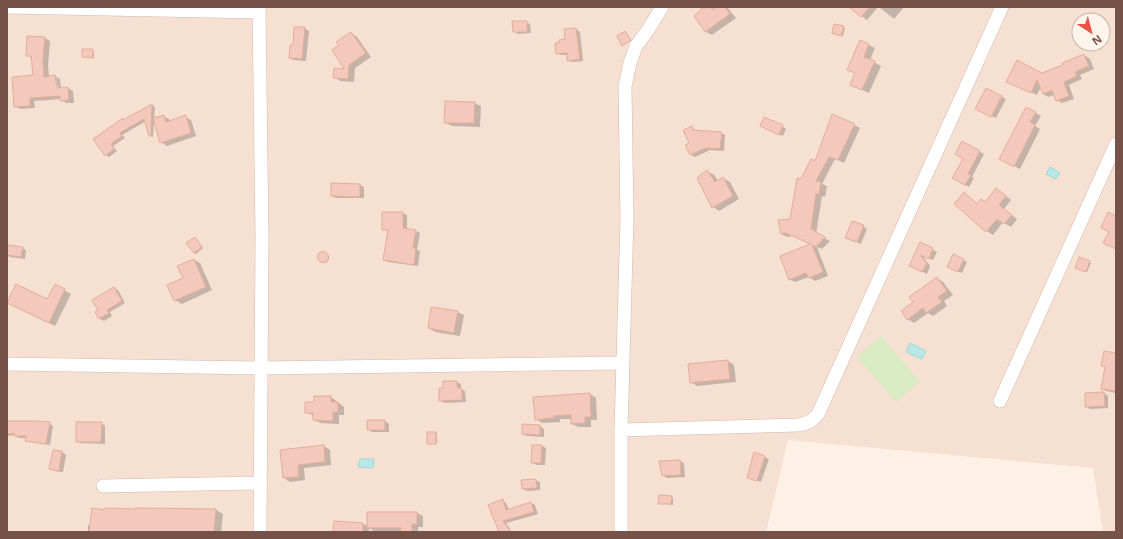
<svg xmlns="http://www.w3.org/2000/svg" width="1123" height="539" viewBox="0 0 1123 539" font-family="'Open Sans',sans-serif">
	<rect width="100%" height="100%" fill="#fdf0e4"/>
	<path fill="#f5e0d2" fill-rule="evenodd" d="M7,7H1116V532H1103L1093,468L788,440L766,532H7ZM1079,20H1103V44H1079Z"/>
	<path fill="#d9ebc2" d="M881,336L920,382L896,402L857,357Z"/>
	<path fill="#b8e7e7" stroke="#9ed9d9" d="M1050,167L1060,173L1056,179L1046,174Z
		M910,343L926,351L922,359L906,352Z
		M360,459H374L373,468L358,467Z"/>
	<path fill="#0003" fill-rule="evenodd" d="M705,7H711L715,10L719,7H727L736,18L712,35L706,32L695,16Z
		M857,7H878L867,20L855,11Z
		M879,7H904L894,19Z
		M526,22L530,24L531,33L518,34L514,31Z
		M844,27L845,28L843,36L834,34Z
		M304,28L309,31L306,61L294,60L290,58L294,46Z
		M576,29L580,32L583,61L572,62L568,60V55H561L557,53L566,40L565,30Z
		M351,33L357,37L371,57L355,68L354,82L340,81L334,77L346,70L340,46Z
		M45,38L50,41L48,65L49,77L55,76L60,79L61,88H68L73,91L74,103H66L61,99L34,101L35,108L20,109L15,106L34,76L32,58L27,55ZM54,78H56L59,92L57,93Z
		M861,41L875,48L870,60L881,66L869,93L851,85L856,74Z
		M92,50L94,51V58L83,57Z
		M1084,55L1090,59L1094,69L1080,75L1082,79L1069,85L1074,99L1062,103L1057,100L1055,94L1049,97L1043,94L1041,87L1037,95L1013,84L1065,65Z
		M987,89L1006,99L996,118L977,109Z
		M474,103L481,106L480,127L452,126L446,123Z
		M152,105L155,107L154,118L163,116L169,119L170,121L185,117L191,120L196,136L167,146L161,142L154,121L153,137L150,136L146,121L122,135L125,138L113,146L117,151L109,157L106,155L94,139L123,119L125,120Z
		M1027,108L1041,116L1035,126L1040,129L1020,169L1004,161Z
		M854,125L860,128L844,163L835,159L822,184L827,186L825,197L822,196L816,234L830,241L822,249L817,247L828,276L815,281L809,277L795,282L789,279L812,245L793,236L787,237L781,234L791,220L801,180L816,162Z
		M782,126L786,129L783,136L765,128Z
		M692,127L696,131L721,133L725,135L724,151L710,150L695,157L691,155L687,145L691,144Z
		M962,142L984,154L972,177L974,178L969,187L953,178L964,159Z
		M707,171L714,175L718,181L723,178L730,182L739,199L719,211L713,207Z
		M332,184L360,185L364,187V198H336L332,196Z
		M964,193L978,204L982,200L986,202L1002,193L1011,200L1004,209L1017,219L1011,227L1003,222L993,235L987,231L955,204Z
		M403,213L407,215V229L416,231L420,233L417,250L420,251L418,266L388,262L384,260L388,231L383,229Z
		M863,226L867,229L861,244L846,238Z
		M196,239L203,248L196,254L194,253Z
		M921,244L937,252L933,260L922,255L930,266L927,274L914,268Z
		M22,248L26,250L25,259L10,257L7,255V250Z
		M319 258a5 5 0 1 1 10 0a5 5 0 1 1-10 0Z
		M194,260L200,263L212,290L182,304L175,300Z
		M963,260L967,262L962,273L952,269Z
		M1089,262L1091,263L1087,272L1078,269Z
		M937,278L943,282L953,295L944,301L947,306L933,316L928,313L914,323L908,319L914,302Z
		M55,285L71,294L55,326L14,306L47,301Z
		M114,288L118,290L125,303L110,312L112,316L104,321L100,319L99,310Z
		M457,312L464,315L460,336L435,332L429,328Z
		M1116,354V393L1106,391L1102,389L1106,368L1102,366Z
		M728,361L734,365L736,382L697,386L691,382Z
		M457,382L461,384V389L465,391L466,402L444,403L440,400L444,389Z
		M1104,393L1108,396V408L1090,409L1086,406Z
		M590,394L596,398L597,420H591V427H579L572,424V419H560V422L542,423L536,419Z
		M315,397H331L344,407V415H339V424L321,423L314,420V416L306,412L315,403Z
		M385,421L389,424V432H372L368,429Z
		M7,422L49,423L53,426L50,445L30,442L26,440L27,438H19L14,435L7,436Z
		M101,423L105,426V444L81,443L77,441Z
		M523,425L540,426L544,429V437L527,436L523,434Z
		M436,433L437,434V444L428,443Z
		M324,446L330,450L331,465L304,468L305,480L290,482L284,478L281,451Z
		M542,446L546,448L545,465H536L532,462Z
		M62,452L66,455L63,472L55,471L51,469Z
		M755,453L769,459L761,482L748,477Z
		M680,461L684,463L685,477L667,478L663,475Z
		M536,480L540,482V490L527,491L523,489Z
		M671,497L673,498V505L659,503Z
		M502,500L506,503L509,510L531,503L535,505L538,514L506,523L512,532H496L499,530Z
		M136,509L216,510L223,514L221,532H88V525H90L105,511L136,510Z
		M417,513L423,516V527H418V532L374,531L369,528V532H334L335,522L363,524L368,526Z"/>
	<path fill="#f3c9bb" stroke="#e6ac9b" d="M703,7H710L713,10L717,7H725L730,14L705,32L694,16Z
		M849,7H870L861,17Z
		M512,21H527V32H513Z
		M834,24L844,26L841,36L832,33Z
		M294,27H305L302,59L289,58L290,45H293Z
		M576,28L580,59L567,61V53L556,54L555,43H559V40L565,39L564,29Z
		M625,31L631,40L622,46L617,36Z
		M351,32L366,53L349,65L348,79L333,78L334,68L344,69L332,50L339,45L336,42Z
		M27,36L45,37L43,61L44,77L55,75L57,88L68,87L69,100L60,101V96L30,98V106L14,107L12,77L33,75L31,56H26Z
		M860,40L869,44L864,57L875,61L862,90L850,85L855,73L847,70Z
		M82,49H93V58L82,57Z
		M1084,54L1089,66L1075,72L1077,76L1064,82L1069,96L1056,101L1052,90L1043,94L1037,80L1031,93L1006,82L1017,60L1042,73L1063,65L1062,63Z
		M986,88L1002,96L991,117L975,109Z
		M445,101L475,102L474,123H444Z
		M152,104L151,136H149L144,119L120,133L122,136L111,144L114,149L105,156L93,139L123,118V120Z
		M1026,107L1036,112L1030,122L1035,125L1014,167L999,159Z
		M832,114L855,124L838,160L829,157L816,181L821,182L819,194H816L811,229L825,237L816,247L812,245L823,272L809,278L806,273L789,280L780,256L810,244L786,233L781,234L778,220L790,219L797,178L801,179L811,159L815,161Z
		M164,115L166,122L186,115L191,133L160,143L153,118Z
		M764,117L783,125L779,135L760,126Z
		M692,126L693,130L722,132L720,149L706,148L690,155L685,145L689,143L683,130Z
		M962,141L980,151L968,174L971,175L965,185L952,178L963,159L955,154Z
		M707,170L715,182L723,177L733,196L712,208L697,178Z
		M331,183L360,184V197L331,196Z
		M996,188L1006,196L999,205L1012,215L1004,224L997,219L986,232L954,204L964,192L977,204L981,199L985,202Z
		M382,212H403V228L416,230L413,248H416L414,265L383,260L388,230H382Z
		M1108,212L1116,216V249L1103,243L1109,232L1101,228Z
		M852,221L864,225L857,242L845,238Z
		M195,237L202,247L194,253L186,243Z
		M920,242L933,248L929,259L920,255L927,263L922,272L909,266Z
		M7,245L23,247L21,257L7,255Z
		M317.5 257a5.5 5.5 0 1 1 11 0a5.5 5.5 0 1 1-11 0Z
		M953,254L964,259L958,272L947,267Z
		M1079,257L1090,261L1086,272L1075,268Z
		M194,259L206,287L174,301L167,285L183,278L177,266Z
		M937,277L947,291L938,297L942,302L926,313L923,308L907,320L901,311L913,302L909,297Z
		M16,284L47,299L55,284L65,289L49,323L7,303Z
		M114,287L122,301L107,310L109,313L99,319L95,312L98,310L92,300Z
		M431,307L458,311L454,333L428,328Z
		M1104,351L1116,353V391L1101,389L1105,367L1101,366Z
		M728,360L730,379L690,383L688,364Z
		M443,381H457V388H462V400L439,401V388H443Z
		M1104,392L1105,406L1085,407V393Z
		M590,393L591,417H585V423L571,424V415L554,416V418L535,420L533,397Z
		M314,396H331V402H338V412H333V421L313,420V413H305V402H314Z
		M367,420H385V430H367Z
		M7,421H37L50,422L46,444L25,441L26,436H14V433L7,434Z
		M76,422H102L101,442H76Z
		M522,424L540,425V435L522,434Z
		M427,432H436V444H427Z
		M324,445L325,462L298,465L299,477L283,478L280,450Z
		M532,445H542L541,463H531Z
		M53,450L62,451L59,471L49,469Z
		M754,452L765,456L757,481L747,478Z
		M680,460L681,475L662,476L659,461Z
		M536,479L537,488L522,489L521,480Z
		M659,495L672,496L671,504H658Z
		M503,499L506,510L531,502L534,512L503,521L511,532H499L488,505Z
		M92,508L104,510V508L135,509V508L216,509L214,532H89Z
		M367,512H417V524H412V532H400L401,528H367Z
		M334,521L363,523V532H333Z"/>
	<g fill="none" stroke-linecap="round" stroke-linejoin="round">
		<g stroke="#d1b8ad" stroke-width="14">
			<path id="minor" d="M7,7L259,12
				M259,7L262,237L260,532
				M7,364L262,368L622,363
				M1000,401L1116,144
				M621,430L798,425C807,424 812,421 818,414L1002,7
				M103,486L260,483
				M621,532V430L627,218L625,86L630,63L636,46L648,30L662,7"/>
		</g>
		<use href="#minor" stroke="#fff" stroke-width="13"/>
	</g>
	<rect width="1123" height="539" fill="none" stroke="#765249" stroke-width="16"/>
	<g transform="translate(1091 32) rotate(144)"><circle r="19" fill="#fff4eb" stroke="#c8b3aa"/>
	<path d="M0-3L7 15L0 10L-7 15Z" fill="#ea5246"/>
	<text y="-6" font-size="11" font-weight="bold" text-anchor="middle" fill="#765249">N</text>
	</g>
</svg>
